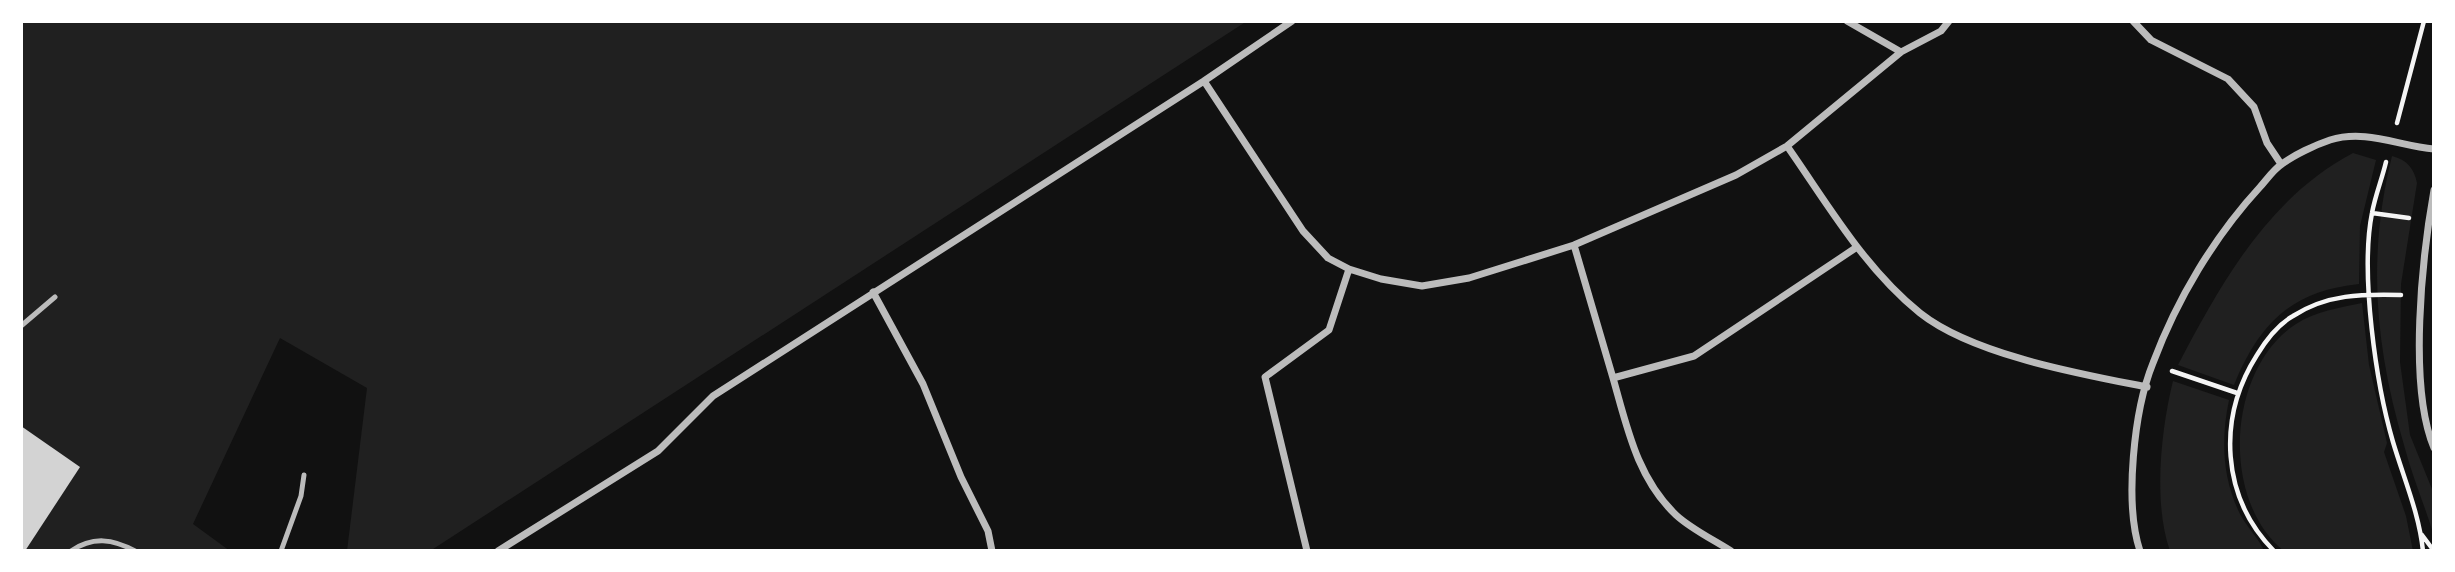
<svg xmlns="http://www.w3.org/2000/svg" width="2455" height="572" viewBox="0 0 2455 572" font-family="'Sofia Sans Condensed',sans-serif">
	<rect width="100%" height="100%" fill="#111"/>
	<path fill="#202020" d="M21,21H1247L430,551H347L367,388L280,338L193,524L230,551H21Z
		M2353,153L2376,160L2360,226L2359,284C2291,291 2259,324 2234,385L2178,365C2221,283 2268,198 2353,153Z
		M2392,156C2407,160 2414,168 2417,183L2401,284L2400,362L2410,435L2434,494V536C2425,506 2412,476 2404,445C2375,346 2367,257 2392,156Z
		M2362,303L2369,365L2387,443L2384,452L2406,516L2413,551H2284C2220,500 2227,369 2296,324C2316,311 2339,308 2362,303Z
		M2173,381L2229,400C2221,438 2222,476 2239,512C2245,525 2261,541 2264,551H2170C2153,503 2161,429 2173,381Z"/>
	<path fill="#d3d3d3" d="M21,426L80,467L25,551H21Z"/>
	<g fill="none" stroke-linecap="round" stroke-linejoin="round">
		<path stroke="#f5f5f5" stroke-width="4.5" d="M2397,123L2424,21
			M2386,162C2382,179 2375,196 2372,213C2360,273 2376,384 2393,442C2404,479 2419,513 2423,551
			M2372,213L2409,218
			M2172,371L2237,393
			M2422,535L2434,551
			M2274,551C2221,497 2217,418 2257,355C2266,340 2277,325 2293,316C2327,294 2362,294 2401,295"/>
		<path stroke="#bcbcbc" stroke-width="5" d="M21,326L55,297
			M71,551C93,536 113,539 135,551
			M281,551L301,496L304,475"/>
		<path stroke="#bcbcbc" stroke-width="7" d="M1847,21L1901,52
			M2133,21L2151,40L2228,79L2254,107L2267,143L2281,164
			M1204,81L1303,231L1328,258L1349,269L1381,279L1422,286L1469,278L1574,245L1736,175L1787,146L1901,52L1941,31L1949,21
			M1787,146C1827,203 1864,268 1920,313C1973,355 2081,374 2147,387
			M2434,190C2422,257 2408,386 2434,448
			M1574,245L1613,378L1694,356L1857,247
			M873,292L923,384L961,477L988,531L992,551
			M1613,378C1627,427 1637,478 1676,515C1691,529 1714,540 1731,551
			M498,551L658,451L713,396L1204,81L1292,21
			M1307,551L1265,377L1329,330L1349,269
			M2140,551C2124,503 2134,410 2153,363C2177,299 2214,237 2260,187C2267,179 2274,169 2282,164C2294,155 2315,145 2330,140C2366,129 2399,146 2434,149"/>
	</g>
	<rect width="2455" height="572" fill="none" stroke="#ffffff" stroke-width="46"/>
</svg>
